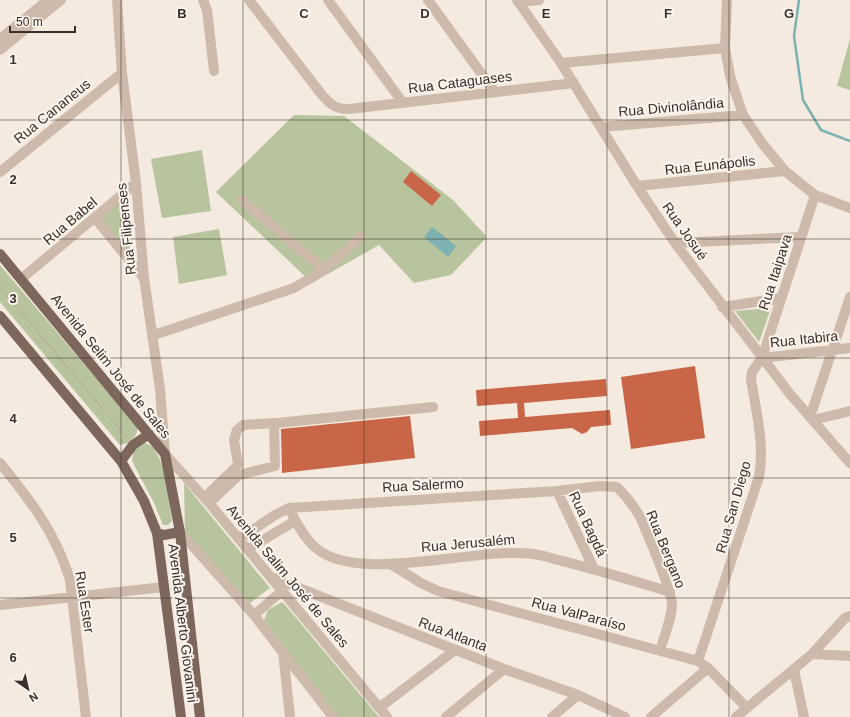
<svg xmlns="http://www.w3.org/2000/svg" width="850" height="717" viewBox="0 0 850 717" font-family="Arial,sans-serif">
	<rect width="100%" height="100%" fill="#f4eadf"/>
	<path fill="#b8c49e" d="M850,39V90L837,86Z
		M294,115L344,116L453,200L487,237L451,275L414,283L379,245L312,283L216,192Z
		M202,150L211,211L162,218L151,159Z
		M122,189L132,262L95,213Z
		M219,229L227,275L179,284L173,237Z
		M0,265L138,428C136,438 131,443 120,445L0,302Z
		M771,308L759,342L735,311Z
		M144,443C165,444 169,504 172,521L168,525H163L154,503L132,461L134,448Z
		M184,483L270,588L250,603L185,532Z
		M282,602L287,607L379,717H338L268,629L264,620L268,610Z"/>
	<path fill="#7db1b2" d="M432,227L456,246L448,257L424,237Z"/>
	<g fill="none" stroke-linecap="round" stroke-linejoin="round">
		<path stroke="#7db1b2" stroke-width="2.5" d="M799,0L794,36L803,100L821,130L850,141"/>
	</g>
	<path fill="#ca6648" d="M411,171L441,195L432,206L403,182Z
		M695,366L705,438L631,449L621,377Z
		M606,379L607,396L524,403L525,417L610,410L611,425L591,427L587,432L582,434L572,428L480,436L479,421L518,418L517,403L477,406L476,390Z
		M410,416L415,458L282,473L281,429Z"/>
	<g fill="none" stroke-linecap="round" stroke-linejoin="round">
		<path stroke="#b9a494" stroke-width="1.5" stroke-dasharray="2 2" stroke-linecap="butt" d="M0,287L127,438"/>
		<path stroke="#cdbaaa" stroke-width="10" d="M117,0L122,73L136,183L144,278L160,389L165,454L209,503L387,717
			M203,0L207,10L214,71
			M249,0L322,95C331,105 336,109 349,109L574,83
			M328,0L403,103
			M428,0L494,91
			M517,0L561,63L637,186L675,243L790,394L850,463
			M727,0L725,48L730,76L743,115L762,143L785,171L815,195L850,208
			M518,2L539,0
			M0,39L48,0
			M0,50L61,0
			M561,63L725,48
			M602,127L743,115
			M0,172L122,73
			M637,186L785,171
			M242,200L324,270
			M95,218L144,278
			M675,243L801,237
			M21,279L136,183
			M722,307L781,298
			M154,335L294,288L324,270L361,236
			M762,358L850,348
			M810,417L850,297
			M813,420L850,411
			M0,463C30,500 56,533 70,580L86,717
			M557,491L594,569
			M205,497L238,465L234,440L237,430L243,425L277,423L433,407
			M209,503L239,475L275,466L274,423
			M289,508C296,522 304,538 316,548C358,585 477,546 533,554C543,555 553,559 562,561C599,570 634,581 670,592
			M180,532L254,615L333,717
			M239,539L275,515L289,508L557,491L600,486L617,487C626,496 635,507 641,519C647,533 673,594 672,606C671,621 664,636 660,651
			M248,549L295,521
			M392,565L421,583L438,591L698,661L708,668L747,708
			M271,577L504,669L578,695L625,717
			M0,605L164,587
			M254,615L282,591
			M283,652L290,717
			M812,654L850,656
			M698,661L759,477C765,445 756,411 751,379L752,372L762,358L815,195
			M794,670L804,717
			M379,708L455,650
			M446,717L504,669
			M552,717L578,695
			M651,717L708,668
			M736,717L812,654L845,618L850,616"/>
		<path stroke="#7d665b" stroke-width="10" d="M0,254L165,454L180,532L200,717
			M0,316L121,461L144,501L157,533L181,717
			M121,461L133,445L149,434
			M157,533L164,535L180,532"/>
	</g>
	<path fill="none" stroke="#3a2f2a" stroke-width="1" stroke-opacity="0.55" d="M121,0V717M243,0V717M364,0V717M486,0V717M607,0V717M729,0V717M0,120H850M0,239H850M0,358H850M0,478H850M0,598H850"/>
	<g text-anchor="middle" stroke-width="4" stroke-linejoin="round" paint-order="stroke">
		<g font-size="14" fill="#3a2f2a" stroke="#fbf4ec">
			<text transform="translate(460 82) rotate(-7)" y="5">Rua Cataguases</text>
			<text transform="translate(671 107) rotate(-5)" y="5">Rua Divinolândia</text>
			<text transform="translate(52 111) rotate(-39)" y="5">Rua Cananeus</text>
			<text transform="translate(710 165) rotate(-6)" y="5">Rua Eunápolis</text>
			<text transform="translate(70 221) rotate(-40)" y="5">Rua Babel</text>
			<text transform="translate(126 229) rotate(-96)" y="5">Rua Filipenses</text>
			<text transform="translate(685 231) rotate(55)" y="5">Rua Josué</text>
			<text transform="translate(775 272) rotate(-72)" y="5">Rua Itaipava</text>
			<text transform="translate(804 339) rotate(-6)" y="5">Rua Itabira</text>
			<text transform="translate(111 366) rotate(51)" y="5">Avenida Selim José de Sales</text>
			<text transform="translate(423 485) rotate(-3)" y="5">Rua Salermo</text>
			<text transform="translate(733 507) rotate(-74)" y="5">Rua San Diego</text>
			<text transform="translate(588 524) rotate(65)" y="5">Rua Bagdá</text>
			<text transform="translate(468 543) rotate(-5)" y="5">Rua Jerusalém</text>
			<text transform="translate(666 549) rotate(68)" y="5">Rua Bergano</text>
			<text transform="translate(288 576) rotate(50)" y="5">Avenida Salim José de Sales</text>
			<text transform="translate(85 602) rotate(81)" y="5">Rua Ester</text>
			<text transform="translate(579 614) rotate(15)" y="5">Rua ValParaíso</text>
			<text transform="translate(183 623) rotate(83)" y="5">Avenida Alberto Giovanini</text>
			<text transform="translate(453 634) rotate(21)" y="5">Rua Atlanta</text>
		</g>
	</g>
	<g font-size="13" text-anchor="middle" font-weight="bold" fill="#3a2f2a" stroke="#fbf4ec" stroke-width="4" stroke-linejoin="round" paint-order="stroke">
		<text x="182" y="18">B</text>
		<text x="304" y="18">C</text>
		<text x="425" y="18">D</text>
		<text x="546" y="18">E</text>
		<text x="668" y="18">F</text>
		<text x="789" y="18">G</text>
		<text x="13" y="64">1</text>
		<text x="13" y="184">2</text>
		<text x="13" y="303">3</text>
		<text x="13" y="423">4</text>
		<text x="13" y="542">5</text>
		<text x="13" y="662">6</text>
	</g>
	<g transform="translate(28 689) rotate(146)" stroke="#fbf4ec" stroke-width="3" paint-order="stroke">
	<path d="M0-3L7 15L0 10L-7 15Z" fill="#3a2f2a"/>
	<text y="-6" font-size="11" font-weight="bold" text-anchor="middle" fill="#3a2f2a">N</text>
	</g>
	<path d="M10 26v6h65v-6" fill="none" stroke="#3a2f2a" stroke-width="2"/>
	<text x="16" y="26" font-size="12" fill="#3a2f2a" stroke="#fbf4ec" stroke-width="3" paint-order="stroke">50 m</text>
</svg>
